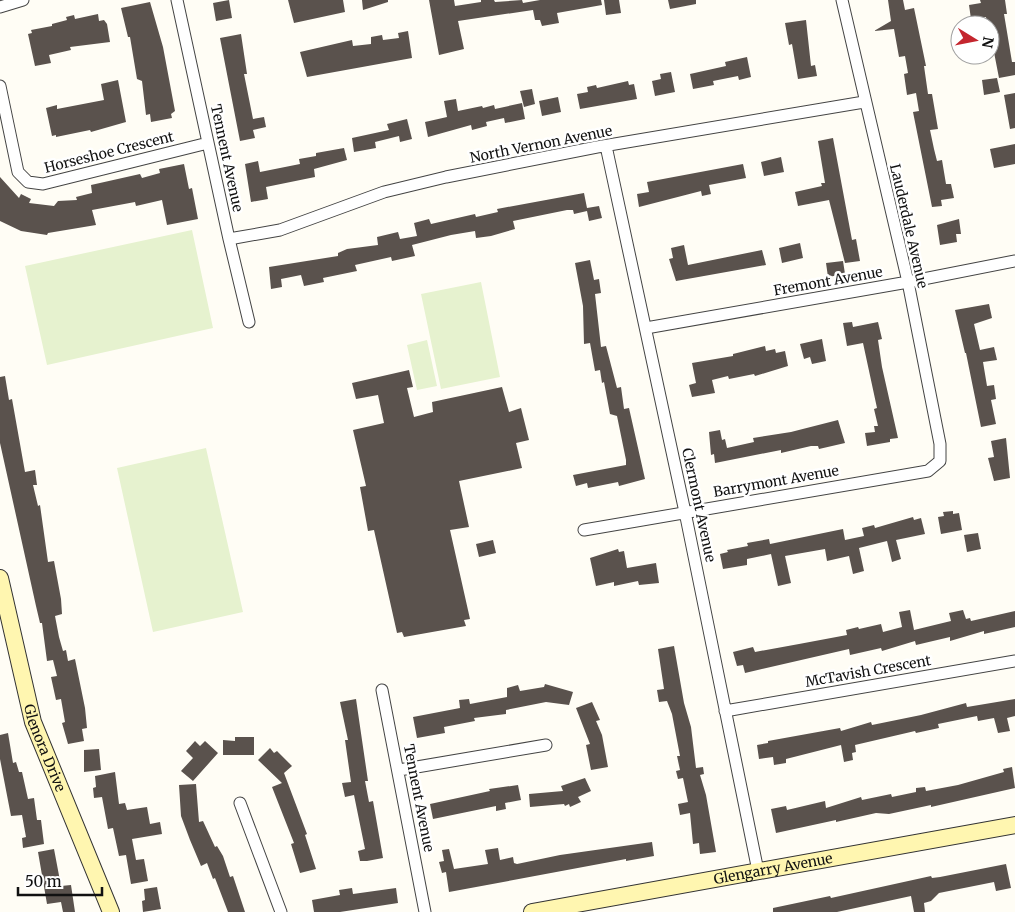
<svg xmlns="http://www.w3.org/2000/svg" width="1015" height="912" viewBox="0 0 1015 912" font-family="Merriweather,serif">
	<rect width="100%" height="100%" fill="#fffdf5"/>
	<path fill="#e6f2cf" d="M192,230L213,328L47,365L25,266Z
		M481,282L500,377L441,389L421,294Z
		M427,340L437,386L417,390L407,345Z
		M206,448L243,612L153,632L117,468Z"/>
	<path fill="#5a524d" d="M229,0L232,18L216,21L213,3Z
		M288,0H343L345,12L294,23Z
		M362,0H388V2L363,10Z
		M429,0H454L455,6L481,2V0H494L495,2L522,0L523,3L540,0H601L602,5L557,13L559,23L542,26L540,20H535L533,10L458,21L464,49L439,55Z
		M604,0H619L621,13L606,15Z
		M668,0H696V4L670,9Z
		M888,0H903L905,10L914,8L926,66H924L928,94H932L938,129L930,130L934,149L937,161L942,160L946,184H951L954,198L941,200L942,206L932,207L913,112L919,111L916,93L907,95L904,74L908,73L905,56L899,57L894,29L874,31L891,21Z
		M980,0H1005L1007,14H1004L1012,62H1015V75L999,78L992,42L990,43V25H987L986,17L971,19L969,5L981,3Z
		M150,2L163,47L175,111L171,114L172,118L151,122L150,114L146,115L142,81L137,79L130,37H128L121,8Z
		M98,14L99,21L104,20L107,24L110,42L70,47L71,50L49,55L51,63L35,66L28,34L32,33L31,30L52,26V24L67,20L66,17L74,15L75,19Z
		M806,20L811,66L815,65L817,76L798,79L792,44L789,45L785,23Z
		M408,31L412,58L307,77L300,52L352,40L353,46L371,44V37L382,35L383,40L399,38L398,33Z
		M241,34L247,74H244L253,119L264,117L266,127L253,130L255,138L240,141L220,38Z
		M747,57L751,77L739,80L738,76L713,81L714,85L693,89L690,74L726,66L725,62Z
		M671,72L675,92L655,96L652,81L661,79L660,74Z
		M997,78L1000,92L984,95L982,80Z
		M118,80L126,122L91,132L90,130L56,137V135L52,136L46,108L57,105V109L104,100L101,84Z
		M628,81L629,85L634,84L637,99L580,109L577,94L588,92L587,87L596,85L597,88Z
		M532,89L535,104L524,107L520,91Z
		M1015,93V128L1010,129L1004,95Z
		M558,97L561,112L542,116L539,101Z
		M456,99L458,111L482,106L483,108L494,105L495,109L522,103L525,119L505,123L504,118L486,122L487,126L472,130L471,125L428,137L425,122L447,117L444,101Z
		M407,119L412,139L400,142L399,136L375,142L376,148L354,152L352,138L389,130L387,124Z
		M833,138L852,240L856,239L860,261L845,263L829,200L798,206L795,192L822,186L821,183H825L818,141Z
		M1015,144V164L994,168L990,149Z
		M344,148L347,160L314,169L315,177L266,187L268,199L251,202L245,164L258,161L260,172L300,164L299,159L316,156V153Z
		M781,157L784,172L764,176L761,162Z
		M184,164L189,189L192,188L198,219L167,225L162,200L136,206L135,202L92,210L96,225L48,233L47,235L21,231L0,221V177L19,198L21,194L31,199L29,203L54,206L58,201L77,200L76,197L92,193L91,185L140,174L142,178L160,173L159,169Z
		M743,164L746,178L709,185L711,194L702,196L701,191L639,207L637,194L649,192L647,182Z
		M584,193L587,208L599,206L602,218L589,221L587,211L574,214L573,210H567L513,221L515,229L491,236L476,238L475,231L451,235L412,245L415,256L392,261L391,257L355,265L357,271L323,278L324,282L304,286L301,275L281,279L282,287L271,289L269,267L338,256V253L347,249L378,245L377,237L398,232L400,239L417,236L414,223L429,219L431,224L475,214L476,217L498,212L497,209Z
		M959,219L961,234H956L957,242L940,245L937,225Z
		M800,243L803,258L782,263L779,248Z
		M684,245L688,265L762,250L766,265L676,281L669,259L673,258L671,248Z
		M590,260L594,280L599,279L601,293L595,294L601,347L606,346L617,388L621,387L624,409L629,408L645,479L619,486L618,482L588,488L587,483L576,486L573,475L626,465V460L617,416L610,414L604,382L602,383L600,370L595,371L590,343L584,344L583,306L575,263Z
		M843,261L845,274L828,277L826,263Z
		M989,304L992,318L974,324L980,350L994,347L997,360L983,362L987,386L994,385L996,399L991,400L996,424L981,427L966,353H965L955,310Z
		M852,322L853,327L878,322L882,339L878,340L882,367L898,438L890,439V442L867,446L865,433L875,432L874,426H878L874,409L877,408L863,343L847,346L843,323Z
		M822,339L826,361L812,364L810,357L804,359L800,344Z
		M765,346L766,351L775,349L776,353L785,351L788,366L755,376L754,374L729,379L728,376L712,380L715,393L692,397L689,385L696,383L692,363L733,356V354Z
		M409,370L413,387L407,388L414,417L433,412L432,402L502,387L509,412L521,408L529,440L516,443L522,468L459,481L469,527L450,530L470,619L464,620L466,626L404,637L402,632L397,633L374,530L368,531L360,487L366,486L353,430L384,423L378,395L356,399L352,383Z
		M5,376L9,400L12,399L25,472L35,470L37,485H33L38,506L40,505L48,562L54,561L61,599L62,614L55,616L59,637L63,651L66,650L68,661L75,659L85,708L87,728L82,729L84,741L68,744L62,723L65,722L61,699L56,700L51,677L57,676L53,660L47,661L42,623H40L36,606L0,443V377Z
		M838,420L845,443L819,449L818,446H811L781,453V450L715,463L714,454L711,455L709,432L720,430L722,440L725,439L727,448L754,442L753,438L791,432Z
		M1006,438L1010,478L994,481L988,458L994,457L991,441Z
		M953,511V514L959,513L962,530L941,534L938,517L944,516L943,512Z
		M913,517L914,520L921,518L925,534L896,540L901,559L892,562L887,541L859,548L864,571L853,574L849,556L827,561L825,549L785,556L791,583L778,586L771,554L747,559V565L723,569L720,554L728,552L727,550L748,546L747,543L769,539L770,544L843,529L845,540L864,536L862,528L874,525L875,528Z
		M978,533L981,549L967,552L964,535Z
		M493,540L496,553L479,557L476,544Z
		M618,549L619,552L624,551L627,568L656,563L659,583L639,585L638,581L614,586V582L596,586L590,558Z
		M910,610L914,630L951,621L949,613L963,610L966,619L970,618L971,621L1015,611V627L984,634V631L950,641V637L916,645L915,641L882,651L881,648L850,655L849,649L745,673L743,665L737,666L733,652L753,647L755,652L799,644L847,635L846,630L858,627L859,629L881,624L883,632L902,627L899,612Z
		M674,646L684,703L691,727L696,768L703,767L704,774L700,775L706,795L716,852L700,854L699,843L693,844L690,813L680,815L678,804L688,802L683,778L678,779L676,771L680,770L677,756H680L672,714L667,701L659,702L657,690L664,689L658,649Z
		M545,684L573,692L569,705L546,702L506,710V714L474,718L475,721L444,727L445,733L417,738L413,717L460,708L459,700L469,699L470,704L507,697V688L518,685L520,691L544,687Z
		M356,699L368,781H365L369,802L373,801L383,858L367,861H360L358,851L365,849L354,795L345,797L342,783L351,782L345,740H348L340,702Z
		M1015,699V716L1007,718L1010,731L998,733L994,718L978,721L977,716L938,724L939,728L916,733L915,731L855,745L856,752L852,753L853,760L844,762L841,745L786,759V763L774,765L773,757L759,759L757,745L768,743V741L840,728L841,731L871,722L872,725L921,715L966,703L967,707Z
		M592,702L600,720L596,721L602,735L608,767L591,770L586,745L590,744L576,708Z
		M8,733L13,763L16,762L19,772H22L28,799L34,798L37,820H41L44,844L23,848L22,838L26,837L22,815L11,816L0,759V735Z
		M235,737H254V755H223V740L235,741Z
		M195,741L200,746L205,741L218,753L193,781L181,771L193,758L186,751Z
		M270,748L274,753L277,751L292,766L284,773L307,834L305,835L316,869L300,873L291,844L294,843L272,787L282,783L258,760Z
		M99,749L101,770L84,772V750Z
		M1012,767L1015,788L931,807V805L889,814L876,813L836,822V820L776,833L771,809L786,806L787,810L825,801L826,808L861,797L862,800L891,794L892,797L916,792V788L925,787L926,791L958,785L1004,772L1003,769Z
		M115,772L119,804L125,803L127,810L147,807L150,824L160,822L162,834L132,839L136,860L144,859L148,881L131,884L126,855L119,856L113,828L108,829L102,797L94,798L93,788L96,787L95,776Z
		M585,778L591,791L578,797L581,802L570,807L569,804L565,806L564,804L530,807L529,794L563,791L561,786Z
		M196,784L199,822L203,821L215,847L217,846L223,856L230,877L233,876L245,912H228L215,878L213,879L207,863L201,866L190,840L181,816L179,785Z
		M518,785L521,800L505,803L506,809L496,811V806L433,819L430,804L490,791L489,789Z
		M652,842L654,856L626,861V859L449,892L446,872L442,873L439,862L444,861L442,850L449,849L454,869L488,864L485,850L498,848L500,860L513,857L514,863L517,864L560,855Z
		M54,849L61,886L71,885L75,912H63L61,902L47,904L38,852Z
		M1006,864L1011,888L996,891L994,882L939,893L931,901L924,903L925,912H914L911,896L837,912H773V908L830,896L831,898L931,876L932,878L940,877Z
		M157,887L161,909L143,912L142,901L145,900L144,889Z
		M352,888L353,894L396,888L398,903L340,912H314L312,900L340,895L339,890Z"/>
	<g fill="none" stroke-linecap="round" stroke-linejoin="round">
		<g stroke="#444" stroke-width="13">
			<path id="street" d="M177,0L229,239L249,322
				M0,7L23,0
				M0,86L18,172L28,182L43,184L208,143
				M606,146L685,512L758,871
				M229,239L280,230L384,192L446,177L597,147L864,102
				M646,328L908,282L1015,261
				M584,530L928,471L940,461V444L908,282L842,0
				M382,690L425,912
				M725,711L1015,661
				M399,770L546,745
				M240,803L281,912"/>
		</g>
		<g stroke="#333" stroke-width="18">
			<g id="secondary">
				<path id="s1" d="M0,578L33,722L111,912"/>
				<path id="s2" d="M532,912L1015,825"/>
			</g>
		</g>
		<use href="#street" stroke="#fff" stroke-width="11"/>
		<use href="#secondary" stroke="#fff6b0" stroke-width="16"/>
	</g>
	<g text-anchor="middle" stroke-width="5" stroke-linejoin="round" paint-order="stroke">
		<g font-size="14" fill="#111" stroke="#fff">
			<text transform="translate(541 144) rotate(-11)" y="5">North Vernon Avenue</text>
			<text transform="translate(109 152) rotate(-14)" y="5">Horseshoe Crescent</text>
			<text transform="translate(227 158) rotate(78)" y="5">Tennent Avenue</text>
			<text transform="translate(909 226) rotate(77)" y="5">Lauderdale Avenue</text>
			<text transform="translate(828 281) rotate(-10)" y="5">Fremont Avenue</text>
			<text transform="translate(776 481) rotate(-10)" y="5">Barrymont Avenue</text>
			<text transform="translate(699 505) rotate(78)" y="5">Clermont Avenue</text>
			<text transform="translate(868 671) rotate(-10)" y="5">McTavish Crescent</text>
			<text dy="5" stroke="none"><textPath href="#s1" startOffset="176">Glenora Drive</textPath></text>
			<text transform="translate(419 798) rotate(79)" y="5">Tennent Avenue</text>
			<text dy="5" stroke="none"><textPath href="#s2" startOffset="245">Glengarry Avenue</textPath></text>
		</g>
	</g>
	<g transform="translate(975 40) rotate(100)"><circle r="24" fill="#ffffff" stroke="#a0a0a0"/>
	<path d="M0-4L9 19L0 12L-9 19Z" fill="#c4262e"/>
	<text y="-8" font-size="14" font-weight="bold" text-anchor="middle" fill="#111111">N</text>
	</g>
	<path d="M18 887v8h84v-8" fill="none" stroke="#111111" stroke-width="2.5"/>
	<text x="25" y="887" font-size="15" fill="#111111" stroke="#ffffff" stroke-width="4" paint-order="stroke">50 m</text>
</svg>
